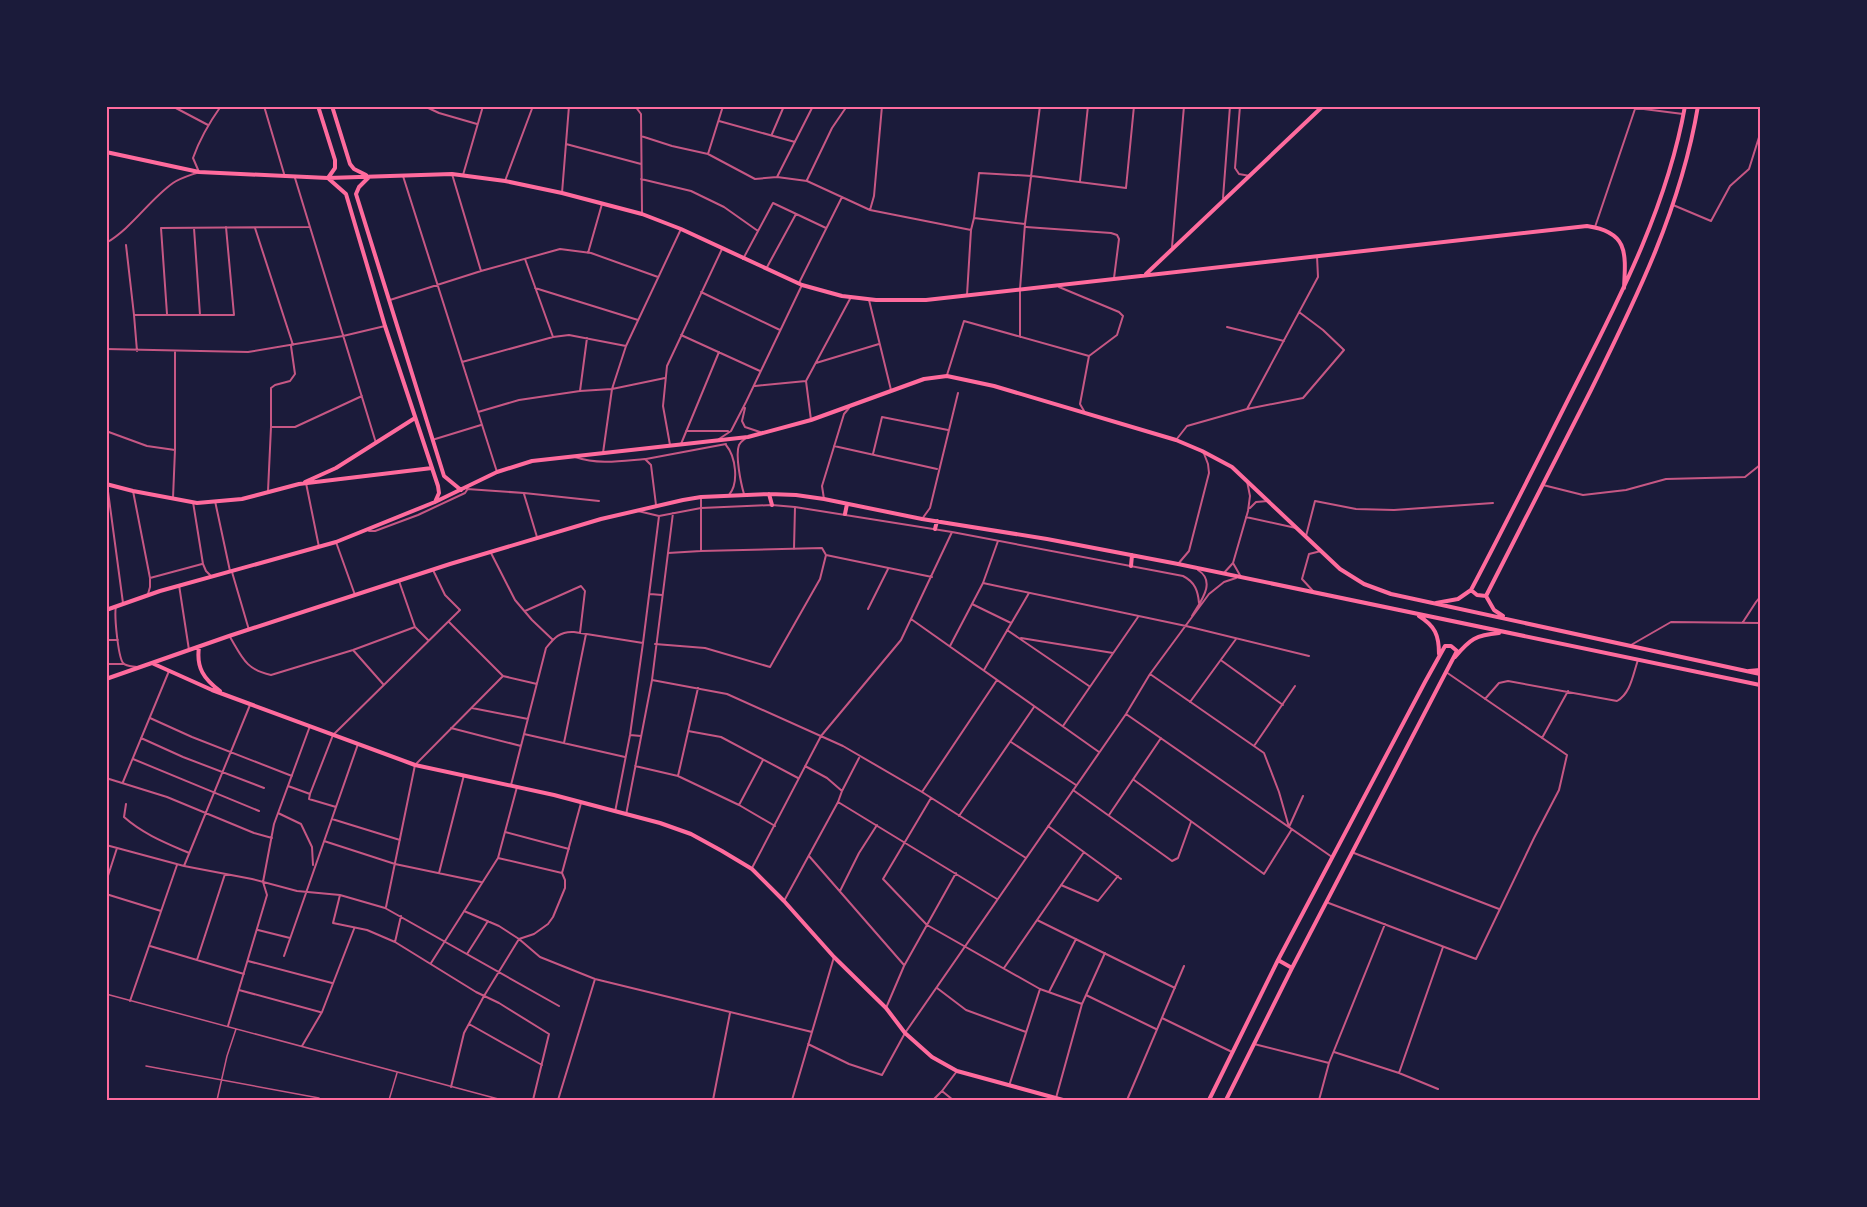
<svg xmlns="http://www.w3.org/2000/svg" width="1867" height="1207" viewBox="0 0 1867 1207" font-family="Montserrat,sans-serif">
	<rect width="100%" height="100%" fill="#1b1b3a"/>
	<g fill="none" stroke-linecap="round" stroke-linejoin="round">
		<path stroke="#c65784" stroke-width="1.5" d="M106,994L502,1100
			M146,1066L319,1098V1100
			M106,1099L119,1100
			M217,1100L227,1056L236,1029
			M389,1100L397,1073"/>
		<path stroke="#c65784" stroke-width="2" d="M172,106L208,125
			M264,106L285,177
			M424,106L439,113L477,124
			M635,106L641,114L642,212
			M1240,106L1235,168L1239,174L1250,176
			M1620,106L1683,114
			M719,121L795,142
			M772,134L784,106
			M641,136L672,146L708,154L755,179L777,177L807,181L870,210L971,230L974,218L1025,224
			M566,144L641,164
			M708,154L723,106
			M452,174L481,271
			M463,175L483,106
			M403,176L497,472
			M777,177L813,106
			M295,178L376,443
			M641,179L691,191L724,207L758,231
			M807,180L832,128L847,106
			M505,181L533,106
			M1080,181L1088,106
			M562,193L569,106
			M1223,198L1230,106
			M1673,205L1711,221L1730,186L1749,169L1760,134
			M870,210L874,196L882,106
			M974,218L979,173L1032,176L1126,188L1134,106
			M1026,227L1111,233L1117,235L1119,239L1114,278
			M1595,227L1636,106
			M194,228L200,315
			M255,228L293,345
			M106,243C132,228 149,200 173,183C180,178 191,175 199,172L193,158C200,138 209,123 221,106
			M126,245L134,315L137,351
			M1172,247L1184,106
			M588,253L602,204
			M525,259L553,337
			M743,259L773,203L826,228
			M766,269L796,214
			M799,283L842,197
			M1059,287L1119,312L1123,316L1117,335L1089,356L1080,404L1084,411
			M535,288L638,320
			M701,292L780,330
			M967,295L971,230
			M390,300L481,271L560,249L591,253L658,277
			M869,300L891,390
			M167,314L161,228L309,227
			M134,315H234L226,227
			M1227,327L1284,341
			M681,335L760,371
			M1020,337V289L1025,224L1040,106
			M106,349L248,352L343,336L385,326
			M462,362L553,337L569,335L626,346
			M816,363L879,344
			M947,375L964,321L1089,356
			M755,386L806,381
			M580,391L587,338
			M745,408L742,421L745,427L760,432
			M1247,409L1303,398L1344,350L1323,330L1299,312
			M478,412L519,400L580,391L612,389L665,378
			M811,420L806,381L851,297
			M271,427V388L275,385L290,381L295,374L291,346
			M106,431L147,446L175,450
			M686,431H728
			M719,439L731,431L746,402L802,285
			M432,440L481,425
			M1176,440L1187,426L1247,409L1318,277L1317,256
			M681,444L719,352
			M670,445L663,406L667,366L722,249
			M726,445C736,457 739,483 729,495
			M834,446L937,469
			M603,453L612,389L626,346L681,229
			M873,454L882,417L948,430
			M575,457C599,465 621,461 645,459L651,465L656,505
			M646,459L726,444
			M306,483L319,547
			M107,484L123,603
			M1543,485L1583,495L1626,490L1666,479L1745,477L1760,465
			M467,489L524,493L599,501
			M133,491L150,578V587L148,594
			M268,491L271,427H295L362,396
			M524,494L537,537
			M744,494C741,484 735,455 739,445C741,441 742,441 746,438
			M173,498L175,450V351
			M824,499L822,486L844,414L849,408
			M215,501L230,571
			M193,502L203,564L206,571L211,576
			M1250,508L1256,502L1268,501
			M638,511L659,516L701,508L772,505L795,507L952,532L1183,576C1195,582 1198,591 1199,603
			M1246,517L1296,528
			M922,519L930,508L958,393
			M369,531H375L418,515L465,493L467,490
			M1306,536L1315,501L1356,509L1394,510L1493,503
			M336,542L355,595
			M794,549L795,507
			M491,553L515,600L532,620L553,640
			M668,553L701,551V497
			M826,555L932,577
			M1233,563L1241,577
			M1178,564L1189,551L1209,473L1208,464L1203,451
			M232,572L249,630
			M1223,574L1233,563L1248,511L1250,496L1247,481
			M150,578L202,564
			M399,581L415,627L428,640
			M983,583L1186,626L1309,656
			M179,585L189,650
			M1313,591L1302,579L1309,554L1321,551
			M650,594L662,595
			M972,604L1011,623
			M116,606C114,615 118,656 123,663C127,667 132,666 137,667
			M868,609L888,569
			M525,611L581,586L585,591L580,633
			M1192,616C1200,602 1217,582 1198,570
			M911,619L1099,752
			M449,622L503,676L537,684
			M1743,622L1756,602L1760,597
			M1007,630L1089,686
			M230,637C242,657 246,670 271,675L353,650L415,627
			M1021,638L1113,653
			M106,640H118
			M655,644L705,648L770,667L820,579L826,555L822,548L701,551
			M1631,645L1671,622L1760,623
			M950,646L983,583L998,541
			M353,650L383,684
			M1222,661L1283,705
			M106,664H124
			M984,670L1029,593
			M1150,674L1264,753L1279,792L1289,827
			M652,680L727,694L843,746L922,792L1026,858
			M1485,699L1499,683L1508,681L1617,701C1631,693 1633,674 1638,660
			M1190,702L1236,639
			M472,708L528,719
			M1126,714L1332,857
			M150,718L192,737L292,776
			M1063,726L1138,617
			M451,728L521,746
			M688,731L721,737L798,778
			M524,734L625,757
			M630,735L641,736
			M141,738L183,757L264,788
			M1542,738L1568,691
			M1011,742L1076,785
			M564,743L586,634
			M1254,746L1295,686
			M133,759L259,811
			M635,766L678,776L739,805L775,826
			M805,766L827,778L842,791
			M678,776L698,688
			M106,778L167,797L254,833L272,838
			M1134,780L1264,874L1292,829
			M123,782L169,671
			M511,785L546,648C554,638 560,631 574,632L643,643
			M288,786L310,794L309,799L336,807
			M1073,790L1172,861L1178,858L1191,822
			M922,792L997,680
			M310,794L333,735L460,610L445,595L433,570
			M931,798L883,879L927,925L1040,989L1082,1004L1056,1098
			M838,802L997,899
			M126,804L124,817C143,834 166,843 189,853
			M739,805L763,760
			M615,812L630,735L643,643L659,516
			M278,813L301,824L312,847L313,865
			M626,815L652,680L673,513
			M1109,815L1161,738
			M959,816L1034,707
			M332,819L400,840
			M1048,826L1121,879
			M1289,827L1303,796
			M505,832L569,849
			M324,841L395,864L481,882
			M106,845L184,866L252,879L297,891L340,895L385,908L559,1006
			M1354,853L1499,909
			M809,856L904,965
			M498,858L562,873
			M184,866L250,705
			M752,868L821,736L901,640L952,532
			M439,873L464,775
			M106,882L117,848
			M1061,885L1098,901L1118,876
			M840,891L859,853L877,825
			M106,894L161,911
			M340,895L333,923L367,930L395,942L476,992L499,1003L549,1034L533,1100
			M784,901L838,802L842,791L859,758
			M1326,902L1476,959L1534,838L1559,790L1567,755L1446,672
			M386,907L415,765L503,676
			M464,911L499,926L519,939L540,957L595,979L812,1032
			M1037,920L1175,988
			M258,930L290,938
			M395,942L401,916
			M150,946L244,974
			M467,954L488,921
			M284,956L358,744
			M197,960L225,874
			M248,961L332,983
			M431,963L498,858L517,787
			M1004,968L1084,852
			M937,988L966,1010L1026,1032
			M239,990L320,1012
			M1049,992L1076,939
			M1086,995L1156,1029
			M130,1001L177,865
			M1082,1004L1105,953
			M886,1008L904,966L956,873
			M1162,1018L1232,1052
			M469,1024L542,1065
			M228,1026L267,895L263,882L274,824L310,726
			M808,1044L849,1064L882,1075L905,1033L1126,714L1150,674L1209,594L1224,582L1236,578
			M1254,1044L1329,1063
			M302,1046L322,1012L354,929
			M1334,1052L1399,1073L1438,1089
			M1399,1073L1443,947
			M1009,1086L1040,989
			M451,1087L464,1033L484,996L519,939L534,934L548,924L553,917L565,888V880L562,873L581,803
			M942,1091L953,1100
			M558,1100L595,979
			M713,1100L730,1013
			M792,1100L834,957
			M933,1100L942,1091L957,1071
			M1127,1100L1184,966
			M1319,1100L1329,1063L1385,924"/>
		<path stroke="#ff6b9d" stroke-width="4" d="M318,106L335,160V168L328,178
			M332,106L350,164L354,169L366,175
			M106,152L199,172L328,178L452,174L505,181L562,193L642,214L681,229L802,285L842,296L876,300H926L1587,226C1628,232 1626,252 1624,288
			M369,177L359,187L356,194L444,476L461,490
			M329,179L346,194L385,326L438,486L439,493L435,502
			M1146,274L1323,106
			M305,482L336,468L415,418
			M106,484L133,491L197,503L242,499L299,484L432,468
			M769,494L772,505
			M845,514L847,504
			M935,529L937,521
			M1131,566L1132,555
			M1471,590L1477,595L1486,596C1521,528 1556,459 1591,390C1636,299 1681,208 1698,106
			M1486,596L1494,610L1503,616
			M1436,603L1458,599L1471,590C1508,520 1543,449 1579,378C1623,292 1668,202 1685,106
			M106,610L160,591L336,542L435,502L497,472L532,461L748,437L811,420L924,379L947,376L994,386L1176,440L1202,451L1232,467L1340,569L1364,584L1391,594L1760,674
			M1419,616C1435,626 1439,635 1439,654
			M199,647C196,668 204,679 220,691
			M1455,657C1470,639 1476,635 1499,633
			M154,664L212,690L415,765L554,795L660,823L691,834L722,851L752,869L784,901L834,957L886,1008L905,1033L932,1057L957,1071L1063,1100
			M1749,671L1760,670
			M106,679L229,636L450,564L601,519L683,500L701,497L769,494L796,495L824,499L922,519L1047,539L1178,564L1760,685
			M1278,960L1292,968
			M1209,1100L1278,960L1425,682L1445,646H1451L1457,651L1446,672L1292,968L1226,1100"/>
	</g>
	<rect width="1867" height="1207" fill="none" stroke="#1b1b3a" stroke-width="216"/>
	<rect x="108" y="108" width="1651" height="991" fill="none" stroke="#ff6b9d" stroke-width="2"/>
</svg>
